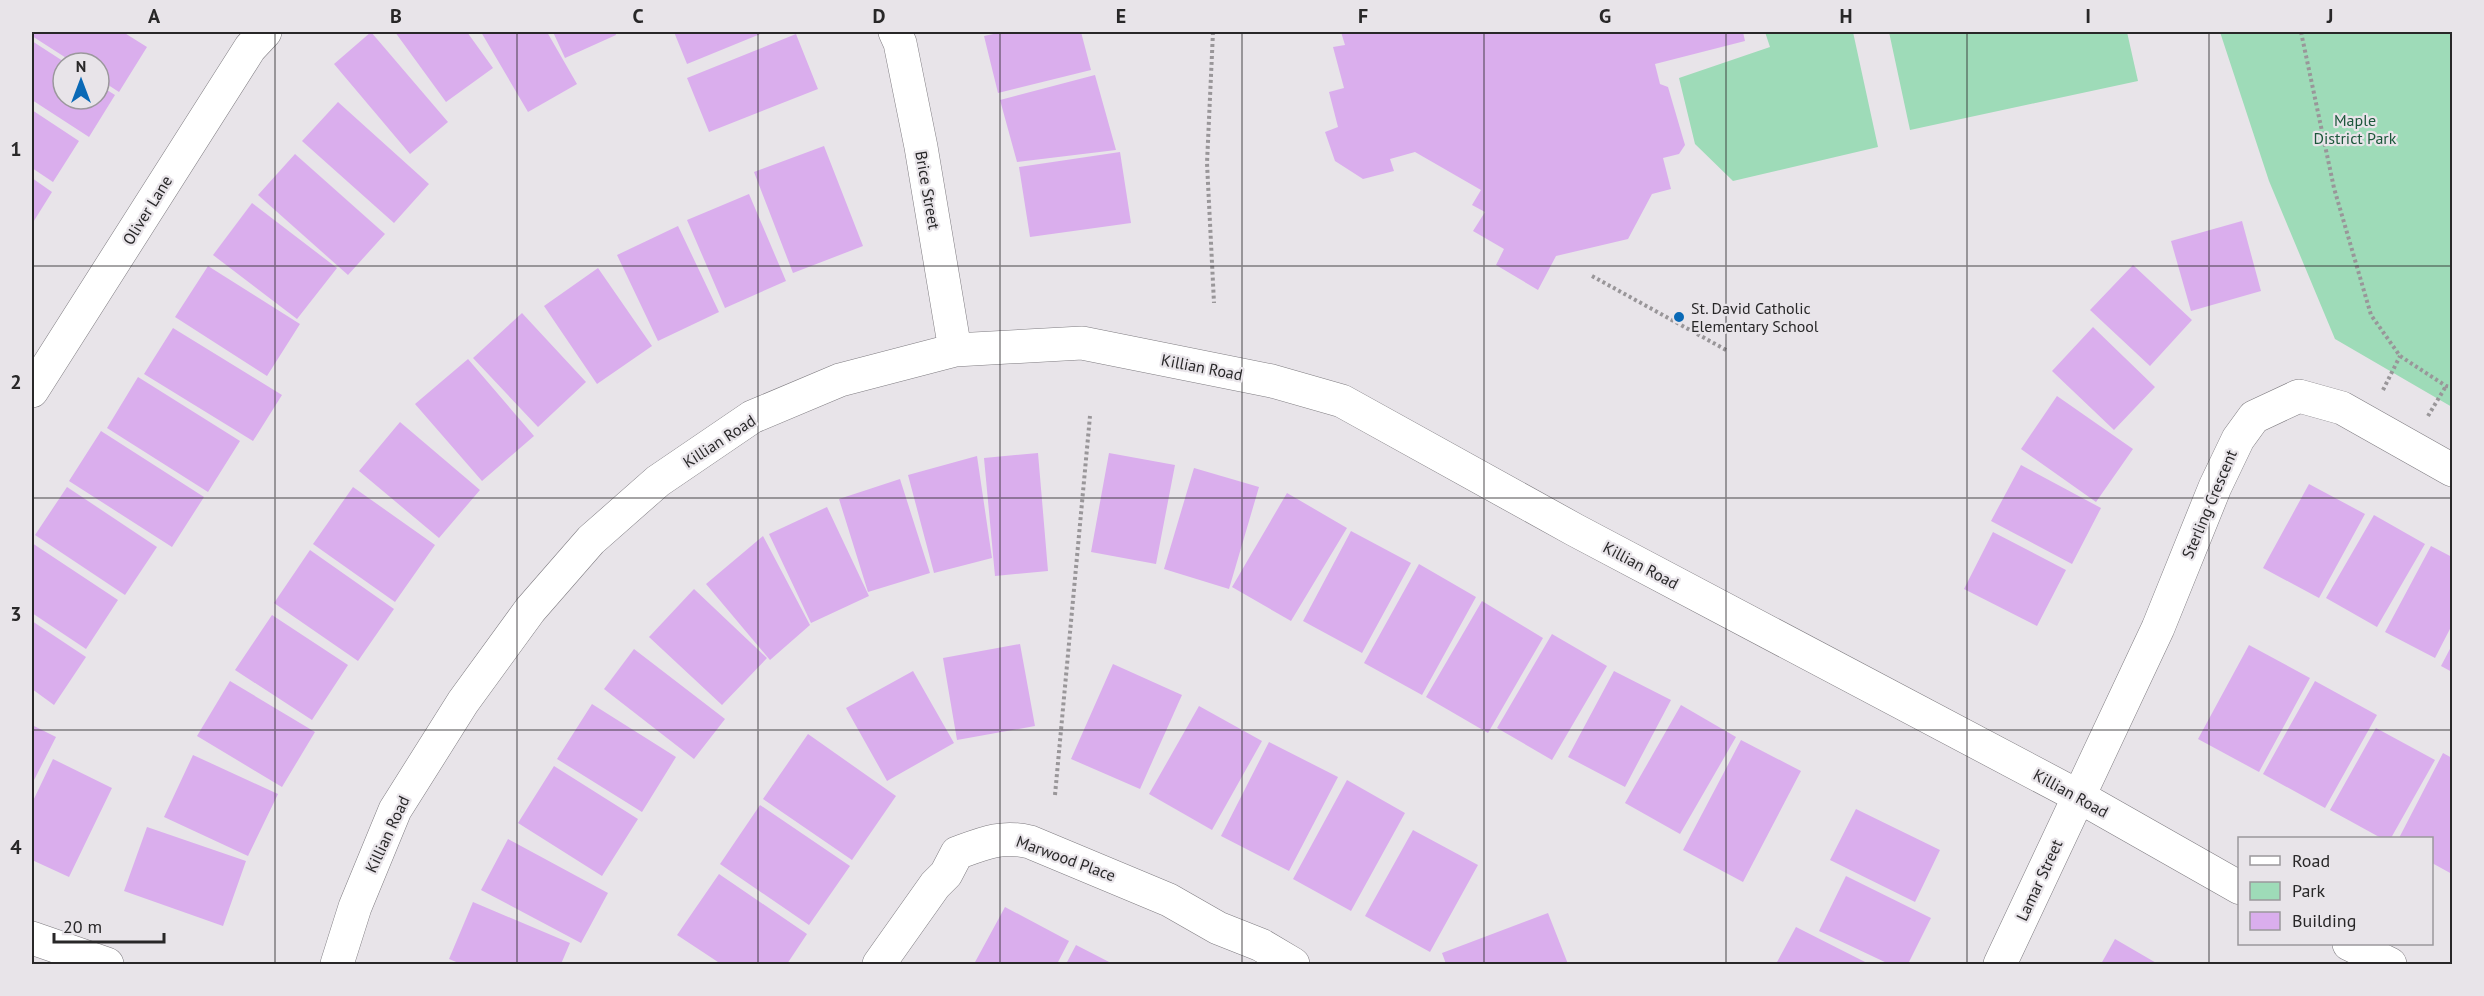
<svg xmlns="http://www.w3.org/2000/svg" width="2484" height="996" viewBox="0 0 2484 996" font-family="'PT Sans',sans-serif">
	<rect width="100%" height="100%" fill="#e8e4e9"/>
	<path fill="#9edbb8" d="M1765,32H1853L1878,147L1733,181L1695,144L1679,78L1770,47Z
		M1889,32H2127L2138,81L1910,130Z
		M2220,32H2452V407L2335,339L2269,181Z"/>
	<path fill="#daaeed" d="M32,32H123L147,47L119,92L99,79V63H74L32,36Z
		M371,32L448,122L410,154L334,64Z
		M395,32H467L493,68L446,102Z
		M481,32H547L577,84L528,112Z
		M553,32H615L616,35L565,58Z
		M674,32H765L687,64Z
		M1003,32H1081L1091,70L998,93L984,36Z
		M1341,32H1743L1745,41L1655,64L1660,84L1668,87L1685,145L1679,154L1663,158L1671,189L1652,194L1628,239L1556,256L1538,290L1496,265L1504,249L1473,231L1485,212L1472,205L1481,190L1415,152L1390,159L1394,171L1363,179L1335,161L1325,132L1338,127L1329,92L1344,88L1333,47L1345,45Z
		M796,34L818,89L709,132L687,78Z
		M32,41L66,63H63V99H99V85L115,95L89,137L32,100Z
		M1095,75L1116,150L1017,162L1000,100Z
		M338,102L429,184L394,223L302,141Z
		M32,110L79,141L53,182L32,168Z
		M824,146L863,246L793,273L754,172Z
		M1120,152L1131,223L1030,237L1019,167Z
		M295,154L385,234L348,275L258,195Z
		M32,178L52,192L32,224Z
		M749,194L786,281L725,308L687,220Z
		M252,203L337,268L297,319L213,255Z
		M2242,221L2261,291L2191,311L2171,241Z
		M678,226L719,312L658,341L617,255Z
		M2133,265L2192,320L2150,366L2090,310Z
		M208,266L300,324L267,376L175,317Z
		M598,268L652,346L597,384L544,306Z
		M522,313L586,382L538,427L473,358Z
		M2093,327L2155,387L2114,430L2052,371Z
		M173,328L282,395L253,441L144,374Z
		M468,359L534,436L482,481L415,404Z
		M138,377L240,441L208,492L107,428Z
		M2057,396L2133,449L2096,502L2021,449Z
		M400,422L480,490L439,538L359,471Z
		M101,431L204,497L172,547L69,481Z
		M1038,453L1048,571L995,576L984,458Z
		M1109,453L1175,465L1156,564L1091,552Z
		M977,456L992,558L934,573L908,475Z
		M2021,465L2101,508L2072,564L1991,521Z
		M1194,468L1259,487L1229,589L1164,569Z
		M900,479L930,573L868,592L839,499Z
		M2309,484L2365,514L2319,598L2263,568Z
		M67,487L157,547L125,595L35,535Z
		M353,487L435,545L395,602L313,544Z
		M1287,493L1347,528L1291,621L1232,587Z
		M827,507L869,596L811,623L769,534Z
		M2374,515L2425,544L2377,627L2326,598Z
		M1351,531L1411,563L1362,653L1303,621Z
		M1993,532L2066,570L2037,626L1964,589Z
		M763,536L810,625L770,660L706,584Z
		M32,543L118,600L86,649L32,613Z
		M2431,546L2452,557V625L2435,658L2385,632Z
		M310,550L394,609L358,661L274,603Z
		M1419,564L1476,597L1422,695L1364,663Z
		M694,589L767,658L722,705L649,637Z
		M1482,601L1543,638L1488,733L1426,697Z
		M272,615L348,665L312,720L235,670Z
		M32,621L86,657L54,705L32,689Z
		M1552,634L1607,666L1552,760L1497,728Z
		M1020,644L1035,726L957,740L943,658Z
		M2249,645L2310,678L2259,772L2198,739Z
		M2452,645V672L2441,666Z
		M634,649L725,719L694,759L604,689Z
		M1113,664L1182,695L1140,789L1071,759Z
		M913,671L954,743L887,781L846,708Z
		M1614,671L1671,700L1625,787L1568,757Z
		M230,681L315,732L282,787L197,736Z
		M2315,681L2377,715L2325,808L2263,774Z
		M592,704L676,757L642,812L557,759Z
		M1681,705L1736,737L1680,834L1625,803Z
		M1199,706L1262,741L1212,830L1149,794Z
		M32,725L56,737L32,784Z
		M2376,728L2435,760L2391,838H2381L2330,810Z
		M808,734L896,796L852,860L763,799Z
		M1741,740L1801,771L1743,882L1683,850Z
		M1269,742L1338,777L1289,871L1221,836Z
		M2443,753L2452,758V874L2432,863V838H2399Z
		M193,755L278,794L248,856L164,817Z
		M53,759L112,788L69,877L32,860V803Z
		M554,766L638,819L602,876L518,823Z
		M1347,780L1405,813L1351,911L1293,879Z
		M760,805L850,866L809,925L720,864Z
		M1856,809L1940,850L1915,902L1830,860Z
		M147,827L246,861L223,926L124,891Z
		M1413,830L1478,865L1430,952L1365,916Z
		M508,839L608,893L581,943L481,890Z
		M719,874L807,934L787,964H721L677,935Z
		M1846,876L1931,918L1908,964H1889L1819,931Z
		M473,902L570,943L561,964H461L449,959Z
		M1005,907L1069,941L1057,964H974Z
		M1548,913L1568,964H1446L1442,953Z
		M1796,927L1869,964H1776Z
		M2115,939L2158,964H2101Z
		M1076,945L1113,964H1066Z"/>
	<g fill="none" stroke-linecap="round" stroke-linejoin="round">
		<g stroke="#7f7c81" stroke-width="34">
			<path id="minor" d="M895,32L900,43L921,147L955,350
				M32,391L250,48L265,32
				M32,938L107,964
				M2349,944L2390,964
				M337,964L355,907L395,810L463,702L530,610L591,540L658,481L752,417L840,380L955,350L1082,343L1272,381L1342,401L1575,530L2078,796L2240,888
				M879,964L935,885L946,874L957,853C984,843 1002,835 1030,842L1169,900L1218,928L1261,945L1293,964
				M2000,964L2158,628L2215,487L2238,439L2254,417L2299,396L2342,408L2452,470"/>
		</g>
		<path stroke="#999699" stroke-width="4" stroke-dasharray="3 3" stroke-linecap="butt" d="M1213,32L1207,163L1214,303
			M2301,32L2334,188L2371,315L2400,356L2446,386L2452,387
			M1592,276L1728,351
			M2383,390L2400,356
			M2428,416L2446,386
			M1055,795L1090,416"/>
		<use href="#minor" stroke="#fff" stroke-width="33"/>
	</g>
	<path fill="none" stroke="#282728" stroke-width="1.5" stroke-opacity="0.55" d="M275,32V964M517,32V964M758,32V964M1000,32V964M1242,32V964M1484,32V964M1726,32V964M1967,32V964M2209,32V964M32,266H2452M32,498H2452M32,730H2452"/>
	<circle fill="#0a69b6" stroke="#e8e4e9" stroke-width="2" cx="1679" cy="317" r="6"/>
	<g text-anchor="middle" stroke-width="4.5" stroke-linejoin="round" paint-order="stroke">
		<g font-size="16" fill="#1c573b" stroke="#e8e4e9">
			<text x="2355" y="126">Maple<tspan x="2355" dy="18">District Park</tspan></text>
		</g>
		<g font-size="16" fill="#282728" stroke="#e8e4e9">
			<text transform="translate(928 190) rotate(80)" y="6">Brice Street</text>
			<text transform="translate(147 210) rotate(-58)" y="6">Oliver Lane</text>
			<text transform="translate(1202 367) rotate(11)" y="6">Killian Road</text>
			<text transform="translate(719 441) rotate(-33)" y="6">Killian Road</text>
			<text transform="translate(2209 504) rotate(-67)" y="6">Sterling Crescent</text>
			<text transform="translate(1641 565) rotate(28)" y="6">Killian Road</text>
			<text transform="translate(2071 793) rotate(29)" y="6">Killian Road</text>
			<text transform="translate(387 834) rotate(-65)" y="6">Killian Road</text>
			<text transform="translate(1066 858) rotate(20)" y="6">Marwood Place</text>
			<text transform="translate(2039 880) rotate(-65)" y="6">Lamar Street</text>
		</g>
		<g font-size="16" fill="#282728" stroke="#e8e4e9" text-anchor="start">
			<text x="1691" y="314">St. David Catholic<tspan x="1691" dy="18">Elementary School</tspan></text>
		</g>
	</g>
	<rect width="2484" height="996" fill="none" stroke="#e8e4e9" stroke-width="66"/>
	<rect x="2238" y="837" width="195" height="108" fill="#e8e4e9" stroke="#9b989c" stroke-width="1.5"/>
	<rect x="2250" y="856" width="30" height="9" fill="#ffffff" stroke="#9b989c" stroke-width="1.5"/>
	<text x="2292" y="867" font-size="18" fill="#282728">Road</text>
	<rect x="2250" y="882" width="30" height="18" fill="#9edbb8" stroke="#9b989c" stroke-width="1.5"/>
	<text x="2292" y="897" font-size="18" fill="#282728">Park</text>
	<rect x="2250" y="912" width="30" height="18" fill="#daaeed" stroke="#9b989c" stroke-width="1.5"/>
	<text x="2292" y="927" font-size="18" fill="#282728">Building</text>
	<g transform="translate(81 81)"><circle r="28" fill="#e8e4e9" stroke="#9b989c" stroke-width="1.5"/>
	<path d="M0-4.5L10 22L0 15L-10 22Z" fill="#0a69b6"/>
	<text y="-9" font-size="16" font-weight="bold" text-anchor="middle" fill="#282728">N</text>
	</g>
	<path d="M54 933v9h110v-9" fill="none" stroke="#282728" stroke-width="3"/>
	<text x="63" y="933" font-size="18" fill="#282728" stroke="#e8e4e9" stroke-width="4.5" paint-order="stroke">20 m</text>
	<rect x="33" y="33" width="2418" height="930" fill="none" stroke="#282728" stroke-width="2"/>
	<g font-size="20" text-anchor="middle" font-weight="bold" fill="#282728">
		<text x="154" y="23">A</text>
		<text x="396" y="23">B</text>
		<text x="638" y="23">C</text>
		<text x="879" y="23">D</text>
		<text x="1121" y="23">E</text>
		<text x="1363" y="23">F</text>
		<text x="1605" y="23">G</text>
		<text x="1846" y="23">H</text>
		<text x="2088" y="23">I</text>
		<text x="2330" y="23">J</text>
		<text x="16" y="156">1</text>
		<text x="16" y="389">2</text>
		<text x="16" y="621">3</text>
		<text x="16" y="854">4</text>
	</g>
</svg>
